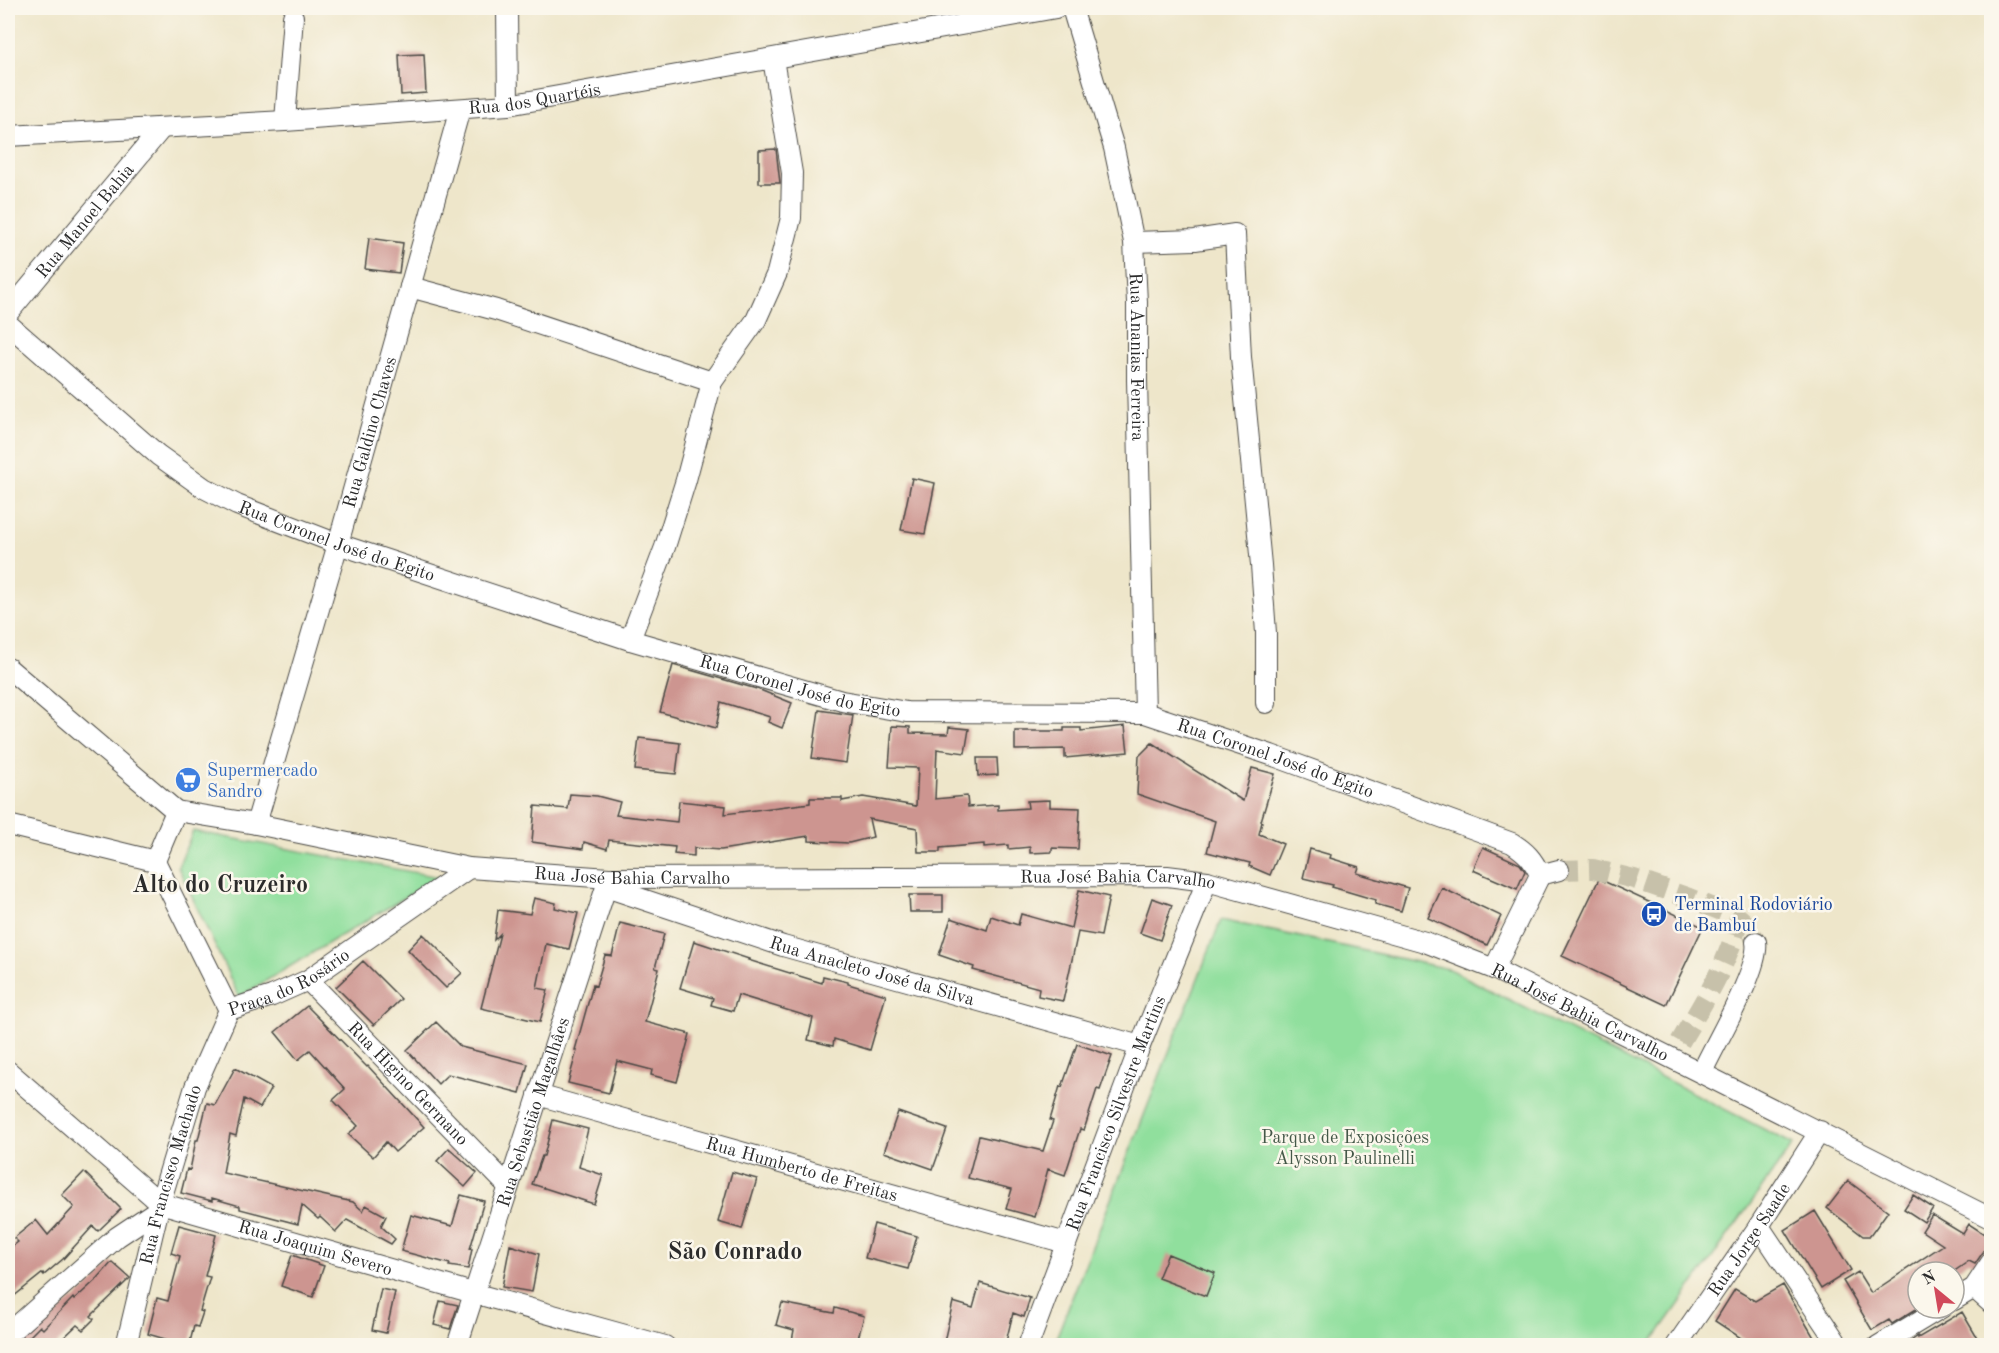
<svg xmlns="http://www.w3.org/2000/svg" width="1999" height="1353" viewBox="0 0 1999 1353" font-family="'Old Standard TT',serif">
	<rect width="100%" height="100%" fill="#fbf7ec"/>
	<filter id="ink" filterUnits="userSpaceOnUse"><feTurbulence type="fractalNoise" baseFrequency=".0167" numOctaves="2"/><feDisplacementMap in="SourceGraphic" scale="12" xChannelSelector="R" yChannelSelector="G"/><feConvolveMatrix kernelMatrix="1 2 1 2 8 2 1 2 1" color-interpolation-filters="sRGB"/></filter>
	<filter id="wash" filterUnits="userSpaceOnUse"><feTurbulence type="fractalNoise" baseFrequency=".008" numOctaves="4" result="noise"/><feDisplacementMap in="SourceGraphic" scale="24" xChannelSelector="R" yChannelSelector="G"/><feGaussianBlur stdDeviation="1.35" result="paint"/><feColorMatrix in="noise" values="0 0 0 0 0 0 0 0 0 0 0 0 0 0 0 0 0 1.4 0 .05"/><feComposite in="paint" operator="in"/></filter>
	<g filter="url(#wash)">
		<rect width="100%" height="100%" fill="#eee6ca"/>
		<path fill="#90df9d" stroke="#5e8564" stroke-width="1.5" d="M193,831L439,877L239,997L178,867Z
			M1221,920L1449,969L1793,1144L1650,1345L1053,1346Z"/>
		<g id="blocks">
			<path fill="#cd9590" d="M424,54L426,93L401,95L399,55Z
				M776,149L780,183H759V150Z
				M369,238L403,243L399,273L365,269Z
				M912,478L935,483L925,534L901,530Z
				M673,665L760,690L792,703L782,728L768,722L770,717L721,702L716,728L660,712Z
				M819,710L853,715L846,763L812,758Z
				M892,726L910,727V733L948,734L949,727L969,729L965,753L937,749L935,799L967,796L968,807L998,805V810L1028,808L1027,801L1050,800V807L1080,808L1078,849L1052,848V852L1030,853V847L1008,849V845L984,847V844L940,848V852H918L917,828L869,819L873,837L849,843L809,841V836L721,850L694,848V856L674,854L675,847L609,840L607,849L584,842L583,849L532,842L535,806L568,809L570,794L597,796L620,802L616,815L677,822L679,801L726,806L725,814L810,803V798H842V801L863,797L916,806L918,768L889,767Z
				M1125,726L1128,752L1065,758V749L1015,750V731H1064V728H1081V731Z
				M639,738L680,743L676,774L635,770Z
				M1152,743L1243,801L1252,768L1275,774L1261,821L1262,822L1259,834L1283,844L1270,875L1249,866L1250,863L1207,852L1215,821L1137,794L1139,756Z
				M977,758H997L998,775L978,776Z
				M1483,847L1520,864L1525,871L1517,889L1473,870Z
				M1310,849L1331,855L1330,858L1359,867L1357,873L1408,888L1401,911L1375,904L1376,900L1332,887L1333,885L1303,878Z
				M1599,879L1703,927L1666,1005L1562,956Z
				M1442,888L1501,916L1487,945L1428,918Z
				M1079,890L1109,897L1101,936L1078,932L1063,1001L1038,996L1039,988L973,970L974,967L939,955L951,918L987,930L991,916L1018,925L1021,914L1071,928Z
				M909,895H943V912H910Z
				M534,898L556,903L555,908L578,913L569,949L546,944L537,988L548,990L540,1022L481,1008L500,934L494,940L498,910L530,914Z
				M1152,898L1172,905L1160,940L1140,933Z
				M620,923L664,934L655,968L659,969L645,1022L690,1034L677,1082L651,1075L652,1070L617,1061L609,1093L568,1083L577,1050H575L593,985L596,986L605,955L612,956Z
				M423,934L462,973L446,988L408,950Z
				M694,941L749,959L748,960L822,983L823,976L848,982V984L886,995L870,1050L834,1039L833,1046L808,1040L813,1018L738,995L733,1011L711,1005L713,998L680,988Z
				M363,961L401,999L374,1025L336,987Z
				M307,1006L367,1067L368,1066L424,1127L395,1152L386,1142L373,1157L348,1134L358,1126L333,1100L345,1089L310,1050L298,1060L275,1032Z
				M436,1022L461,1047L528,1064L520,1093L448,1074L438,1084L407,1050Z
				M1077,1044L1112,1056L1100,1090L1097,1089L1084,1130L1080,1129L1065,1175L1048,1169L1035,1217L1006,1209L1012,1189L968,1178L979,1136L1043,1151L1053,1121L1050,1120L1060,1086L1062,1087Z
				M235,1068L271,1088L260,1108L244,1099L236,1136L230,1134L223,1173L353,1202L363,1211L366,1205L386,1216L381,1226L395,1239L391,1244L347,1220L336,1232L320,1217L318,1219L302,1205L298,1224L240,1209V1206L212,1198V1201L181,1193L187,1169L190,1170L196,1140H198L207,1103L215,1105Z
				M898,1112L947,1129L933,1169L884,1152Z
				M553,1120L588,1129L579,1167L603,1175L594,1204L532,1184L542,1156H544Z
				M449,1148L477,1173L465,1187L437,1161Z
				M84,1172L121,1209L98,1231L93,1226L63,1259L44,1275L43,1273L8,1301V1250L18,1242L14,1238L36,1220L48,1235L74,1207L62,1195Z
				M732,1172L757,1179L742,1229L718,1222Z
				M1848,1181L1888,1211L1870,1236H1863L1827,1208Z
				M461,1195L484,1201L470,1249H472L468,1269L449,1266L450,1264L401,1251L411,1215L452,1226Z
				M1913,1195L1933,1208L1924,1222L1904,1209Z
				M1815,1211L1851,1270L1821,1289L1785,1230Z
				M1932,1215L1963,1234L1969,1224L1992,1239L1975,1264L1969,1261L1953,1272H1918V1308L1892,1324L1889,1320L1872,1330L1843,1281L1858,1272L1871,1293L1943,1245L1922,1231Z
				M874,1224L917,1236L908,1269L865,1258Z
				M179,1225L216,1235L205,1276L210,1277L200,1311L203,1312L198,1327L194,1326L189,1346L148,1334L157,1298L168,1301L180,1256L171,1253Z
				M510,1245L539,1254L532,1292L502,1287Z
				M1168,1254L1215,1273L1206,1296L1158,1278Z
				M292,1255L324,1266L313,1297L281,1286Z
				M112,1262L130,1278L91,1316L94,1319L83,1330L77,1325L57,1344L59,1346H20L40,1326L43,1329L73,1298L74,1300L98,1278Z
				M980,1283L1030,1298L1024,1317L1013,1313L1005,1346H943L953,1302L973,1308Z
				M1783,1285L1819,1346H1753L1715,1321L1735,1289L1755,1301Z
				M381,1289L395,1292L386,1333L372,1330Z
				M440,1301L458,1305L450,1329L434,1325Z
				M782,1303L834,1313L835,1308L864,1316L856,1346H791L794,1330L776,1325Z
				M1962,1312L1982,1346H1904L1918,1336V1338Z"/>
		</g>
	</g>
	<g filter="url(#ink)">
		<use href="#blocks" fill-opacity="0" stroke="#484743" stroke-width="1.5"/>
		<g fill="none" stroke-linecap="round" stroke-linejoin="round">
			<path stroke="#c7c1aa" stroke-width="20" stroke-dasharray="20 10" stroke-linecap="butt" d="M1559,870L1593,869L1634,879L1689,898L1739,918L1749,927L1756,942
				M1680,1042C1703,1003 1729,963 1739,918"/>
			<g stroke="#484743" stroke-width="22">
				<g id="minor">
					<path d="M507,8L508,105"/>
					<path id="s1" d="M1072,8L1114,148L1134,242L1137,302V380L1145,713"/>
					<path d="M285,121L293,17"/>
					<path id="s2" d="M8,136L285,121L508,105L1056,8"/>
					<path d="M1134,242L1195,240L1235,234L1241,357L1261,565L1266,633V703"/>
					<path d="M410,287L496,310L712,382"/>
					<path id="s3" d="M8,313L161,129"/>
					<path id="s4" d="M8,324L158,455L204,488L237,505L338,544L630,640L842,701L907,712L1145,713L1271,755L1512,843C1526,852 1533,859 1540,875L1494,969"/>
					<path d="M630,640L665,547L686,480L712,382L756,320L777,273L791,218L792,173L773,59"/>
					<path d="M8,668L176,811"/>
					<path id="s5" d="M176,811L256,824L469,868L609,878L1167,876L1207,881L1425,942L1494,969L1992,1219"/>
					<path d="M176,811L155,861L229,1010"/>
					<path id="s6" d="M256,824L338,544L460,109"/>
					<path d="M8,825L155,861"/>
					<path d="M1540,875L1559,870"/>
					<path id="s7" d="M606,887L783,946L1140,1046"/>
					<path id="s8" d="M308,980L508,1186"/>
					<path id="s9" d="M229,1010L272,996L308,980L469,868"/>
					<path id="s10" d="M8,1071L160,1203L473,1293L665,1346"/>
					<path d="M1702,1072C1714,1045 1761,967 1756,942"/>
					<path id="s11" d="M538,1095L1066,1243"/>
					<path d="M1759,1226L1839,1346"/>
					<path d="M1974,1288L1992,1304"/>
					<path d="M1954,1300L1974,1288L1992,1261"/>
					<path d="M8,1334L117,1237L159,1209"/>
					<path id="s12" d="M126,1346L160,1203L195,1087L229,1010"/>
					<path id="s13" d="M457,1346L609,878"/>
					<path id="s14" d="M1028,1346L1140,1046L1207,881"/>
					<path id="s15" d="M1676,1346L1759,1226L1820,1131"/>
					<path d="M1878,1346L1941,1308"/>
				</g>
			</g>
			<use href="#minor" stroke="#fff" stroke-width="20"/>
		</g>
	</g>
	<defs>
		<g id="supermarket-disc" transform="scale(1.35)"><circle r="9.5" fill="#3f7fe0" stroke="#fbf7ec"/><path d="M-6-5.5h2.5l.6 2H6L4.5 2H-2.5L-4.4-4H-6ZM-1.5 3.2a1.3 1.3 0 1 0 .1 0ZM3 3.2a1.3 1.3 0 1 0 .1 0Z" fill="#fff"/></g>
		<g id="bus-disc" transform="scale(1.35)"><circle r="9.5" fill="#1a4fb4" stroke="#fbf7ec"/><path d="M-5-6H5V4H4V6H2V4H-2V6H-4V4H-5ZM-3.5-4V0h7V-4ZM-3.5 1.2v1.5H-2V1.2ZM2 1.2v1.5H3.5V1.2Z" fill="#fff"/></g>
	</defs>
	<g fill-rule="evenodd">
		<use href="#supermarket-disc" x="188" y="780"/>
		<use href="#bus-disc" x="1654" y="914"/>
	</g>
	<g text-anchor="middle" stroke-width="5" stroke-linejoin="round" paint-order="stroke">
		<g font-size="18" fill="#2b2b2b" stroke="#fbf7ec">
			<text dy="6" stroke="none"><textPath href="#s2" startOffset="528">Rua dos Quartéis</textPath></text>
			<text dy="6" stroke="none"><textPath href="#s3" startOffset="120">Rua Manoel Bahia</textPath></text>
			<text dy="6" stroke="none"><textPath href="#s1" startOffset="357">Rua Ananias Ferreira</textPath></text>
			<text dy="6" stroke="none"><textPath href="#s6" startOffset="408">Rua Galdino Chaves</textPath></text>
			<text dy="6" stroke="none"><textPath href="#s4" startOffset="399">Rua Coronel José do Egito</textPath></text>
			<text dy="6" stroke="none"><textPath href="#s4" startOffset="885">Rua Coronel José do Egito</textPath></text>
			<text dy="6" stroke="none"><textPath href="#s4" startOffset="1371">Rua Coronel José do Egito</textPath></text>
			<text dy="6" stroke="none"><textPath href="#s5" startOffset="462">Rua José Bahia Carvalho</textPath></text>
			<text dy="6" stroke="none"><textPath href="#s5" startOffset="948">Rua José Bahia Carvalho</textPath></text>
			<text dy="6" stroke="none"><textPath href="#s7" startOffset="279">Rua Anacleto José da Silva</textPath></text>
			<text dy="6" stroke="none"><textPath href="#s9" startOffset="66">Praça do Rosário</textPath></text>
			<text dy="6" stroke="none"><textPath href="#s5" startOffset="1434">Rua José Bahia Carvalho</textPath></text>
			<text dy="6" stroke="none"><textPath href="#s8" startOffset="144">Rua Higino Germano</textPath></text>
			<text dy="6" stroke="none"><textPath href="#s13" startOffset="246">Rua Sebastião Magalhâes</textPath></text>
			<text dy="6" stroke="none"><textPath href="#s14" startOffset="249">Rua Francisco Silvestre Martins</textPath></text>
			<text dy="6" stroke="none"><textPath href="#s11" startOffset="274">Rua Humberto de Freitas</textPath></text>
			<text dy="6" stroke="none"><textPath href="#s12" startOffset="177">Rua Francisco Machado</textPath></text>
			<text dy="6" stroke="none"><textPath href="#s15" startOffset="129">Rua Jorge Saade</textPath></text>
			<text dy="6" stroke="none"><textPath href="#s10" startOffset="363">Rua Joaquim Severo</textPath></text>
		</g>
		<g font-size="18" fill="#366cbe" stroke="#fbf7ec" text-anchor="start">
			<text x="207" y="776">Supermercado<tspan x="207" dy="21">Sandro</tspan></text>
		</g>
		<g font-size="18" fill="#164399" stroke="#fbf7ec" text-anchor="start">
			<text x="1674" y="910">Terminal Rodoviário<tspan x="1674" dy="21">de Bambuí</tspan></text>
		</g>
		<g font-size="18" fill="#445848" stroke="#fbf7ec">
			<text x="1345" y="1143">Parque de Exposições<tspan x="1345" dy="21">Alysson Paulinelli</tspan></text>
		</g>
		<g font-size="24" font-weight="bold" fill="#2b2b2b" stroke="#fbf7ec">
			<text x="220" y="892">Alto do Cruzeiro</text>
			<text x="735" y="1259">São Conrado</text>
		</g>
	</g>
	<rect width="1999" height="1353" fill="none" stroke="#fbf7ec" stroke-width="30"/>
	<g transform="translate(1936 1290) rotate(330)"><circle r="28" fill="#fbf7ec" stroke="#a8a59f" stroke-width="1.5"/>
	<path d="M0-4.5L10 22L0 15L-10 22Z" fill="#d1495b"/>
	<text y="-9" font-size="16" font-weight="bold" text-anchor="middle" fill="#2b2b2b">N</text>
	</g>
</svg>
